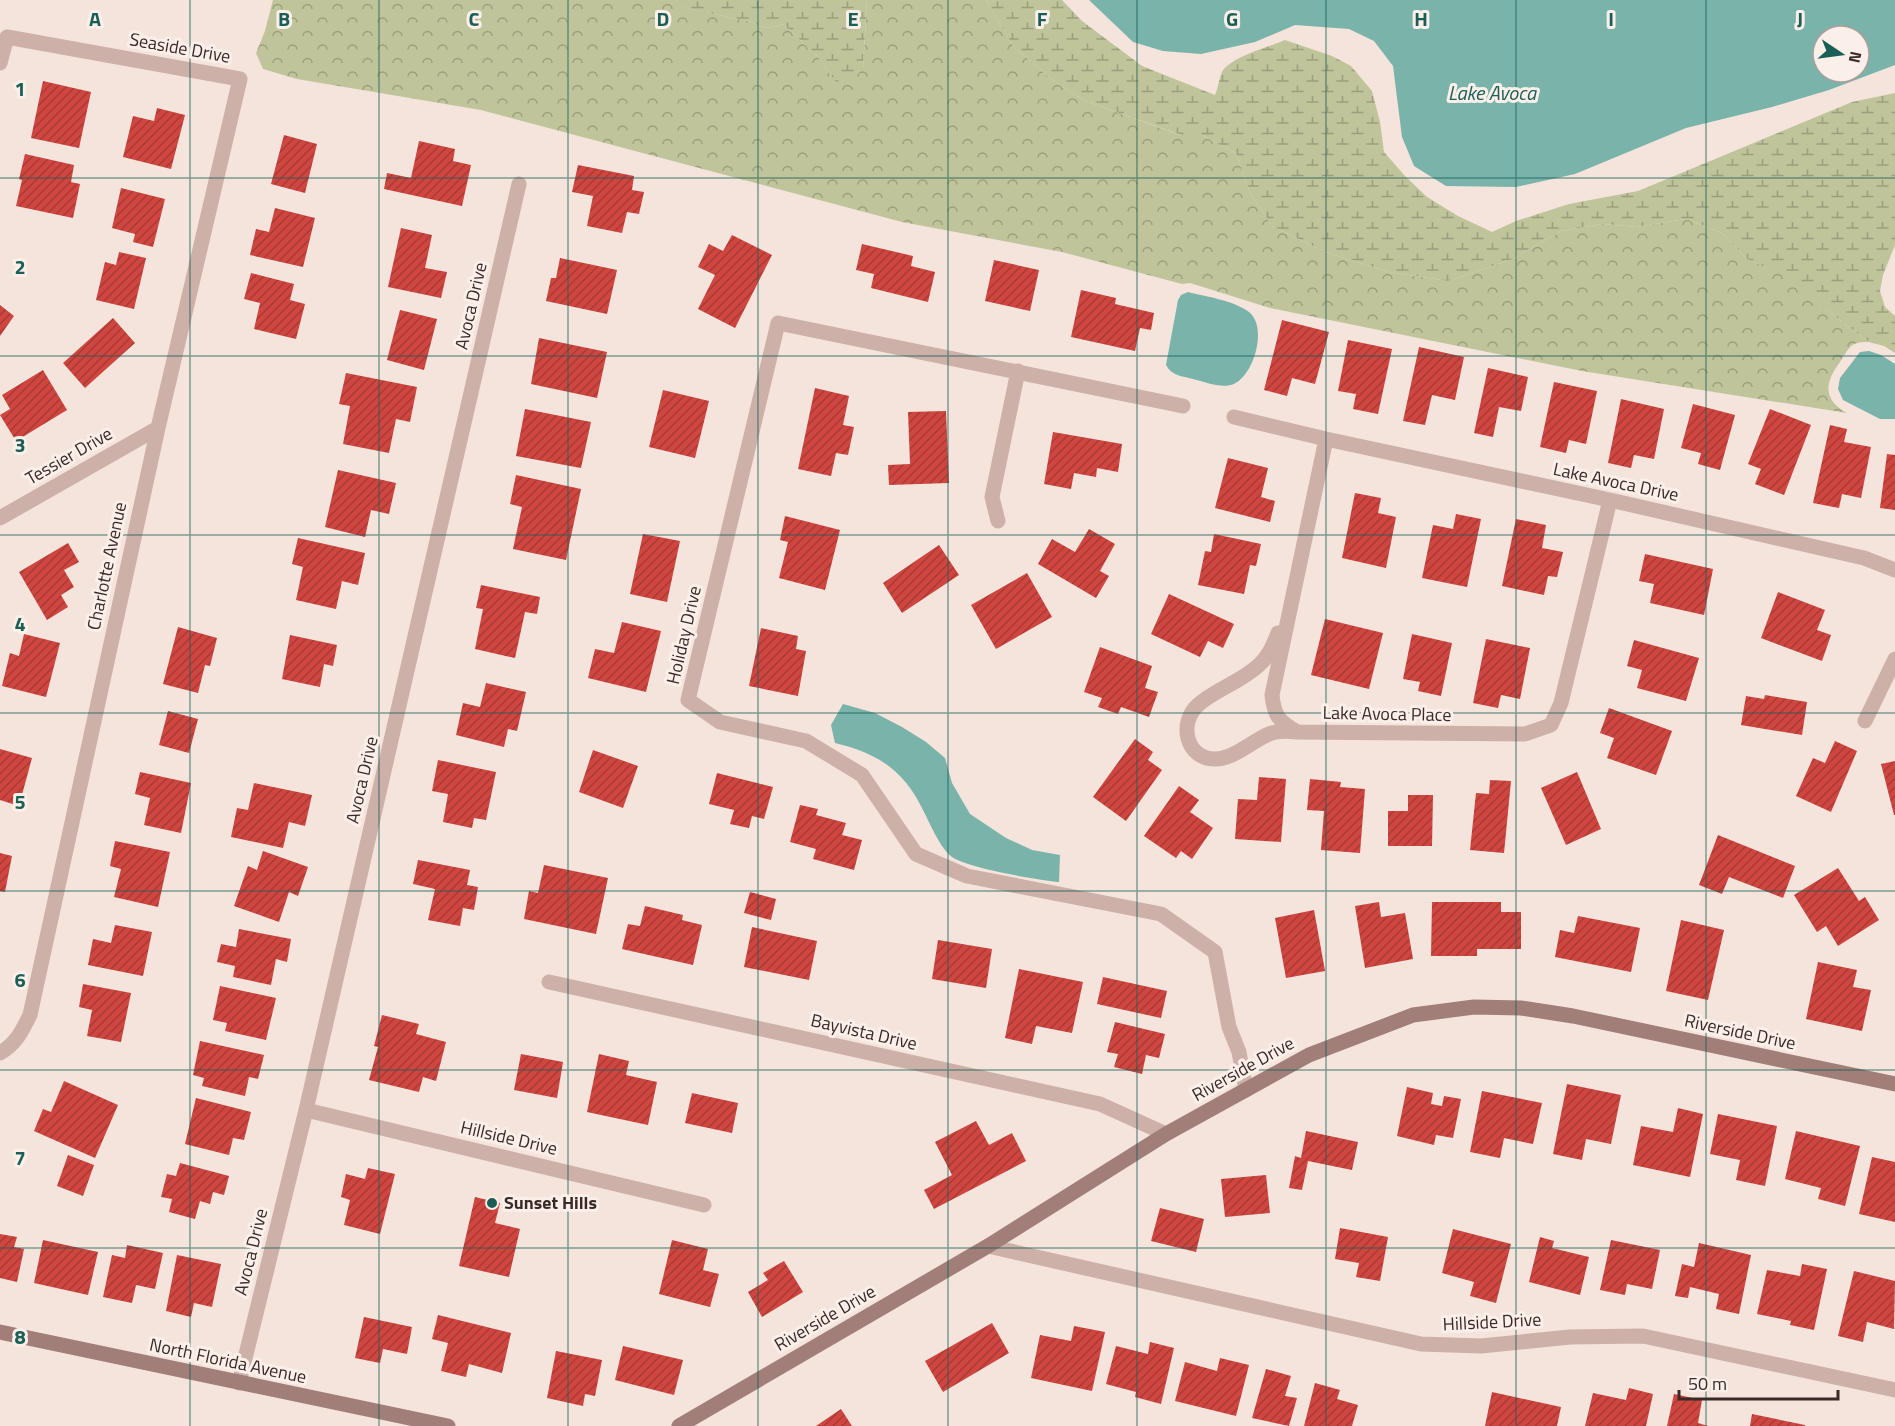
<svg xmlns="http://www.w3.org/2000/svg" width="1895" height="1426" viewBox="0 0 1895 1426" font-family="'Titillium Web',sans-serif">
	<defs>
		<pattern id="forest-crowns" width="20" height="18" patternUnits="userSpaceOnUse" patternTransform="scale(1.5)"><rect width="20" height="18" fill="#bfc49b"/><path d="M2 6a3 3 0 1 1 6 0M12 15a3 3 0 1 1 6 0" fill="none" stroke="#9c9f7e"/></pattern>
		<pattern id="wetland-marsh" width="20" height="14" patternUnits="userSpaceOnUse" patternTransform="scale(1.5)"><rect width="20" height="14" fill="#bfc49b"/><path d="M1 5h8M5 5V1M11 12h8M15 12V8" fill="none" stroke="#9c9f7e"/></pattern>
		<pattern id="building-hatch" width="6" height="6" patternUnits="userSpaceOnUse" patternTransform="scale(1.5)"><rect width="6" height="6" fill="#cf453f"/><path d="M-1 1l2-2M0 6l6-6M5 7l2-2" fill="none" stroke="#a93a35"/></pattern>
	</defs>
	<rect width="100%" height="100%" fill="#f4e4dc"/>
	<path fill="url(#forest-crowns)" d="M273,0H676L678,6L752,22C763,30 771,28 783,24L818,57L835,81L863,69L867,0H986L1013,46L1051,79L1083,100L1180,135H1201L1236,153L1250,193L1272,226L1325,252L1389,272L1448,281L1513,259L1561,231L1603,224L1636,227L1686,219L1722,233L1747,259L1785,275L1832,314L1869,342C1863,342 1856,342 1851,346C1847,350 1843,357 1840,362C1825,382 1822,399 1847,413L1582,371L1270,308L1190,283L1182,284L1062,252L902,222L481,110L297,79L263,69L256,53L265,31Z"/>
	<path fill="url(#wetland-marsh)" d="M676,0H867L863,69L847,85L835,81L818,57L783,24C771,28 763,30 752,22L677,6Z
		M986,0H1062L1082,21L1142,66L1215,95C1218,88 1219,79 1222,72C1230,57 1269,47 1285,40L1332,56L1351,66L1372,91L1380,122L1384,152L1405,176L1427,197L1458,216L1492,232L1516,221L1569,204L1638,191L1852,102L1895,93V245L1883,275L1880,291L1885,307L1895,316V353L1884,346L1869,342L1832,314L1785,276L1747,259L1722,233L1686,219L1636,227L1603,224L1561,231L1513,259L1448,281L1389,272L1325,252L1272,226L1250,193L1236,153L1201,135H1181L1083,100L1051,79L1013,46Z"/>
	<path fill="#79b3aa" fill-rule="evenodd" d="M1089,0H1895V65L1829,90L1772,107L1686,128L1575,174L1516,187L1446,186L1414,166L1402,137L1393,66L1374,41L1349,29L1295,25L1255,42L1201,54L1163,51L1133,42ZM1823,36H1859V72H1823Z
		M1188,292C1207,297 1233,300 1249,312C1268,327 1254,375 1234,384C1222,389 1205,382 1193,379C1182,376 1172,376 1166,365L1178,300L1181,295Z
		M1869,351L1881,355L1895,364V419H1880L1843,400L1838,389L1840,378L1860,352Z
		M843,704L875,713L902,727L926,742L945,758L952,783L970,814L1006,838L1032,850L1060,855L1059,882C1038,880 967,868 952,857C941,849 931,826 925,814C905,771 880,754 835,743L831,725Z"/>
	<path fill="url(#building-hatch)" d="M43,81L91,92L79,148L31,138Z
		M157,108L185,115L171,169L123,157L133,116L154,121Z
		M284,135L317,144L305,193L271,184Z
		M419,141L455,149L453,161L471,165L462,206L384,189L387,173L411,178Z
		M25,154L74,165L71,182L80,184L73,218L16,206L22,180L19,179Z
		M578,165L634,176L632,190L644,192L639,214L627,212L622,233L587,226L593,196L572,192Z
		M121,188L165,199L153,247L133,242L135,234L112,228Z
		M275,208L315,218L303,267L250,255L256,229L269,232Z
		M401,228L432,235L425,268L447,272L441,298L388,287Z
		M732,235L772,255L735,328L698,309L715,275L698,267L709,244L723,251Z
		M862,244L913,256L911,266L935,272L928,302L871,288L874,274L856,270Z
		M119,252L146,258L134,309L96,300L105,262L116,265Z
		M560,258L617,270L607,314L546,301L551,278H556Z
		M994,260L1039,270L1030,311L985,301Z
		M251,273L294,284L290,300L305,304L296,339L254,329L260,303L244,299Z
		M1081,290L1116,298L1115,304L1154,313L1151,330L1140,328L1135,351L1071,337Z
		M0,305L14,316L0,336Z
		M400,310L437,319L424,370L387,360Z
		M113,318L135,343L85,388L63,363Z
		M1282,320L1329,332L1315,384L1292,378L1287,396L1264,390Z
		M539,338L607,352L597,398L531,384Z
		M1348,340L1392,349L1378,414L1353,409L1356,394L1338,391Z
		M1419,347L1464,357L1455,400L1432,395L1425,425L1403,421Z
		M1488,368L1528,377L1521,411L1499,407L1493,437L1474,433Z
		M43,370L67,410L16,441L0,415L10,409L2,395Z
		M346,373L417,387L410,422L396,419L389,453L343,444L350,406L339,404Z
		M1554,382L1597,391L1586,444L1569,440L1566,453L1540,447Z
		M815,388L849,396L843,425L854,427L848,455L836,453L831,476L798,469Z
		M663,390L709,401L695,458L649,447Z
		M1621,399L1664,409L1654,459L1634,455L1631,468L1608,463Z
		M1693,404L1735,415L1720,470L1698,464L1701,453L1681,448Z
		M525,409L591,422L581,468L516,456Z
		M1770,409L1811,425L1784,495L1755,484L1761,469L1748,464Z
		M946,411L949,483L889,485L888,465L910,464L908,412Z
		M1830,425L1847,429L1844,442L1871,447L1861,498L1842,494L1839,508L1813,503Z
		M1053,432L1122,444L1118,472L1097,468L1096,477L1074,473L1071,489L1044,484Z
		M1887,454L1895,455V510L1880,508Z
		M1228,458L1268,468L1261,497L1275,501L1270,522L1215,508Z
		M338,470L396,483L389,514L371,510L365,537L325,527Z
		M516,475L581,489L566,560L513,549L522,507L510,504Z
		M1355,493L1381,498L1378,513L1396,517L1386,568L1342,558Z
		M1456,514L1481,519L1467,587L1422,578L1433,525L1453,529Z
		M785,516L840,530L825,590L779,578L788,542L780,540Z
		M1516,519L1546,525L1542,548L1563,552L1557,577L1548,576L1544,595L1502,586Z
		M1089,529L1115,544L1100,571L1109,576L1096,598L1038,564L1052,539L1075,552Z
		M643,534L680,541L667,602L630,594Z
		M1214,534L1261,544L1256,566L1250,565L1244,594L1198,585L1205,551L1211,552Z
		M298,538L365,553L358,585L342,581L336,609L296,600L303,567L292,564Z
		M68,543L79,562L64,570L74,587L61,595L68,607L47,620L19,572Z
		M939,545L959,575L902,613L883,583Z
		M1645,554L1713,569L1704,615L1650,603L1654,584L1639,581Z
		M1027,573L1052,617L996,649L971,605Z
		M481,585L540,597L537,614L525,612L515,658L475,649L483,609L476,608Z
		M1778,592L1825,610L1817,630L1831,635L1822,661L1761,638Z
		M1169,594L1234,624L1223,648L1208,641L1200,657L1151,634Z
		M1325,619L1383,633L1369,689L1311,675Z
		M622,622L661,631L646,692L588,678L595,649L614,653Z
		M178,627L217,638L210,666L205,665L198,693L163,684Z
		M761,628L798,636L796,649L806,651L798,696L749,686Z
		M24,634L60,643L46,697L2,686L10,653L19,656Z
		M1412,634L1452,643L1441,696L1418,691L1420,682L1403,679Z
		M290,635L337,645L333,666L324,664L320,687L282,679Z
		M1486,639L1530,648L1520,699L1501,695L1498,708L1473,703Z
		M1634,640L1699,658L1686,701L1637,688L1642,670L1627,666Z
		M1100,647L1152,666L1145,688L1158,692L1149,717L1121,707L1118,714L1098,707L1102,698L1084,692Z
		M486,683L526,692L517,731L508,729L504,747L456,735L463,703L480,707Z
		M1765,695L1807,702L1802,735L1741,725L1746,696L1764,699Z
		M1609,708L1672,731L1656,775L1607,758L1614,738L1600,733Z
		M168,711L198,719L189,753L159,745Z
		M1135,739L1153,752L1148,760L1162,770L1126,821L1093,797Z
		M1835,741L1857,751L1831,812L1796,796L1813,758L1825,763Z
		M0,749L32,758L19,806L0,800Z
		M593,750L638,766L623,808L579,792Z
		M438,760L496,772L486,820L474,818L472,828L443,822L448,794L432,791Z
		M1895,761V815H1894L1881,764Z
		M140,772L191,783L181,833L144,825L150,798L135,794Z
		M1577,772L1601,829L1566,845L1541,788Z
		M717,773L773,787L764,819L752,816L749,828L730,824L734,810L709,804Z
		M1259,777L1286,779L1281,842L1235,839L1238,799L1257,800Z
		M1310,779L1341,782L1340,787L1365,789L1360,853L1321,850L1324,811L1307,810Z
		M1490,780L1511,781L1504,853L1470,850L1476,793L1489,794Z
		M254,783L312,795L305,826L289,822L283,848L231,837L237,808L248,810Z
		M1179,786L1199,800L1190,812L1213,828L1192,859L1181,851L1176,858L1144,836Z
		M1408,795H1433L1432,846H1388V811H1408Z
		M800,805L818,809L816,815L846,823L842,835L862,840L854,870L813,859L816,849L790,842Z
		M1718,835L1795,866L1783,898L1729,877L1722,894L1699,885Z
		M115,841L170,852L158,907L114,897L121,869L110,866Z
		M263,851L308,867L298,896L289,892L279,922L234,906L248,866L257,870Z
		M0,853L12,856L5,892L0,891Z
		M418,860L470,870L467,885L478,887L474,910L463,908L460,926L428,920L435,889L413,884Z
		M544,865L608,878L596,934L524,919L529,891L538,893Z
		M1838,868L1859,901L1865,897L1879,920L1838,946L1826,926L1817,932L1794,895Z
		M750,892L776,899L771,920L744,913Z
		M1379,902L1381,917L1405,913L1413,959L1365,968L1355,906Z
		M1432,902H1501V912H1521V949H1477V956H1431Z
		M645,906L683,915L682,920L702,925L693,965L622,949L628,924L640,926Z
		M1314,910L1325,971L1286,978L1275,918Z
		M1578,916L1640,928L1631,972L1555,957L1560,930L1574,933Z
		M1681,920L1724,930L1708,1000L1666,991Z
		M115,925L152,932L143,976L88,965L93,939L111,943Z
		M752,927L817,941L809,980L744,967Z
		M239,929L291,939L287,962L276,959L271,985L233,977L235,966L217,962L221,944L236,947Z
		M938,940L992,949L986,988L932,979Z
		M1818,962L1857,970L1853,987L1871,990L1862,1031L1806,1019Z
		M1019,969L1083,982L1072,1033L1036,1026L1032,1044L1005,1038Z
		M1103,977L1167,991L1161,1018L1097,1004Z
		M83,984L131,993L121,1042L87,1036L92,1010L79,1007Z
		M220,986L276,998L266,1040L225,1031L227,1023L213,1020Z
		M382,1015L419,1024L416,1034L446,1042L436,1081L423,1077L419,1092L369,1080L378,1047L374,1046Z
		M1115,1022L1165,1034L1159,1058L1146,1055L1142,1074L1114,1067L1118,1054L1107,1052Z
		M200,1041L264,1055L258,1079L249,1077L245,1096L202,1086L204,1078L193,1075Z
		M521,1054L563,1062L557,1098L514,1090Z
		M599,1054L629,1061L626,1075L657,1082L648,1125L587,1112Z
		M64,1081L118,1105L95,1158L34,1131L43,1109L51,1112Z
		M1567,1084L1621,1095L1611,1144L1586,1139L1582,1160L1553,1154Z
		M1407,1087L1433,1093L1431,1104L1442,1106L1444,1096L1461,1099L1453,1138L1436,1135L1434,1145L1397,1136Z
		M1482,1091L1542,1103L1533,1144L1504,1138L1500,1158L1470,1152Z
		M692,1093L738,1103L732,1133L685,1123Z
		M196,1098L251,1112L244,1140L233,1138L229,1155L185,1144Z
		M1678,1108L1703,1114L1690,1177L1633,1165L1641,1126L1673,1132Z
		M1718,1114L1777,1126L1765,1186L1736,1180L1740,1160L1710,1154Z
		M976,1121L989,1145L1012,1133L1026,1161L934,1209L924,1190L952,1175L935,1142Z
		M1306,1131L1358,1142L1352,1170L1308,1161L1302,1190L1289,1188L1295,1156L1301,1158Z
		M1796,1131L1860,1146L1845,1206L1818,1199L1821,1188L1785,1179Z
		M68,1155L94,1165L83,1196L57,1186Z
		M1872,1157L1895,1162V1222L1859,1214Z
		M180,1163L229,1176L224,1195L213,1192L210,1204L200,1201L195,1219L169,1212L172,1199L161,1197L167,1174L176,1176Z
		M368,1168L395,1174L380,1234L344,1225L350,1200L341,1197L346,1174L365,1179Z
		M1266,1175L1270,1213L1225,1217L1221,1179Z
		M475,1197L500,1203L495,1223L520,1229L509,1277L459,1266Z
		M1160,1208L1204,1219L1196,1252L1151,1241Z
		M1340,1228L1388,1237L1380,1281L1356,1277L1359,1263L1335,1259Z
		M1453,1229L1511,1244L1496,1303L1470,1296L1474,1282L1442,1273Z
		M0,1234L17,1237L14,1247L24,1249L17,1282L0,1278Z
		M1540,1237L1554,1241L1552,1248L1589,1257L1580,1295L1529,1282Z
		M43,1240L98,1252L88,1295L34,1283Z
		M672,1240L708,1249L703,1270L719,1274L710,1307L659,1294Z
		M1611,1240L1660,1250L1652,1289L1627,1284L1625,1295L1600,1290Z
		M1699,1243L1751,1255L1739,1314L1716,1309L1719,1294L1690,1287L1688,1298L1675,1296L1682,1264L1694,1267Z
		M127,1245L163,1253L155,1289L136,1285L132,1303L103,1297L112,1255L125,1258Z
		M177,1255L221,1264L212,1307L194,1303L191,1317L166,1311Z
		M784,1261L803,1292L762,1317L748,1292L768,1280L763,1273Z
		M1802,1264L1827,1269L1814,1330L1790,1325L1791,1321L1757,1314L1767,1270L1800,1276Z
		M1854,1271L1895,1281L1894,1329L1867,1322L1863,1342L1838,1336Z
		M438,1315L511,1333L502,1373L469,1364L466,1377L441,1371L448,1343L432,1339Z
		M364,1317L412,1327L407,1354L383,1349L380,1363L355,1358Z
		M992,1323L1009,1353L943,1392L925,1361Z
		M1074,1326L1105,1332L1092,1391L1031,1378L1040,1335L1071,1341Z
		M1150,1342L1174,1348L1161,1404L1135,1397L1136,1392L1106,1384L1116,1346L1148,1354Z
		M623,1346L683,1360L674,1395L615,1380Z
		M556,1351L602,1360L595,1396L585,1394L583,1406L547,1398Z
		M1220,1358L1249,1365L1236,1416L1175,1401L1185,1362L1217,1371Z
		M1266,1369L1291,1376L1285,1396L1297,1398L1289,1426L1252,1418Z
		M1315,1383L1340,1390L1337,1399L1358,1405L1352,1426H1304Z
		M1629,1388L1653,1394L1646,1426H1585L1593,1393L1626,1400Z
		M1492,1392L1561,1407L1557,1426H1485Z
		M1674,1394L1702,1400L1698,1423L1708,1426H1667Z
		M841,1409L852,1426H816Z
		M1752,1414L1805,1425V1426H1750Z"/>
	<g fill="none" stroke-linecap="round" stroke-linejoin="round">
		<path stroke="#cdb0a7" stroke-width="15" d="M0,63L7,37L240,79L158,428L30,1015C22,1031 16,1044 0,1053
			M1183,406L778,323L688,700L720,722L806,741L862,775L916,854L967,876L1161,914L1215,952L1229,1027L1239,1052L1246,1090
			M1234,417L1326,439L1610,500L1864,558L1895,570
			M1326,439L1272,695C1274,716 1279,721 1297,732L1525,734L1551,725L1561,703L1610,500
			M0,518L158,428
			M998,521L992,497L1018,371
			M1278,633C1273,645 1269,656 1259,665C1241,682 1214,690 1198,705C1178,723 1186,759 1215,759C1234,759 1252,741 1269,734C1278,730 1288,731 1297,732
			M1865,721L1895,659
			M549,982L1100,1104L1166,1134
			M306,1110L704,1205
			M988,1246L1421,1344L1481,1346L1570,1337L1643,1336L1895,1390
			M239,1383L306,1110L519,184"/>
		<path stroke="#a17e78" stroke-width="15" d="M0,1332L448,1426
			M679,1426L988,1246L1166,1134L1309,1055L1413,1015L1474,1007L1521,1008L1573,1016L1895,1084"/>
	</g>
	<path fill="none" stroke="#1a5e55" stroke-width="1.5" stroke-opacity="0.55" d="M190,0V1426M379,0V1426M568,0V1426M758,0V1426M948,0V1426M1137,0V1426M1326,0V1426M1516,0V1426M1706,0V1426M0,178H1895M0,356H1895M0,535H1895M0,713H1895M0,891H1895M0,1070H1895M0,1248H1895"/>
	<circle fill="#1a5e55" stroke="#fbefe9" stroke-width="2" cx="492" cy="1203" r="6"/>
	<g text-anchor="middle" stroke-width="6" stroke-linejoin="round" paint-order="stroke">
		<g font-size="18" fill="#392a28" stroke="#fbefe9">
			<text transform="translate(180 48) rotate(10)" y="6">Seaside Drive</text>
			<text transform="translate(471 306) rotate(-77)" y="6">Avoca Drive</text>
			<text transform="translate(69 456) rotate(-30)" y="6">Tessier Drive</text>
			<text transform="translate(1616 482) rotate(12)" y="6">Lake Avoca Drive</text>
			<text transform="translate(107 566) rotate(-78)" y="6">Charlotte Avenue</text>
			<text transform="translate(684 635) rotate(-77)" y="6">Holiday Drive</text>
			<text transform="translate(1387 714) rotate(1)" y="6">Lake Avoca Place</text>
			<text transform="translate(362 780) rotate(-77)" y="6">Avoca Drive</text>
			<text transform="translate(864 1032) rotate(13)" y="6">Bayvista Drive</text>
			<text transform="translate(1740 1032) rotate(12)" y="6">Riverside Drive</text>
			<text transform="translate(1243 1069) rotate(-29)" y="6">Riverside Drive</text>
			<text transform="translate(509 1138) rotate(13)" y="6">Hillside Drive</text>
			<text transform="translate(251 1252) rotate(-76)" y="6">Avoca Drive</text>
			<text transform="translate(825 1318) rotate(-30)" y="6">Riverside Drive</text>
			<text transform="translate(1492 1322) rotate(-3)" y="6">Hillside Drive</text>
			<text transform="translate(228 1361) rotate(12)" y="6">North Florida Avenue</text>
		</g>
		<g font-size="18" font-weight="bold" fill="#392a28" stroke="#fbefe9" text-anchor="start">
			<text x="504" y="1209">Sunset Hills</text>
		</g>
		<g font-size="20" font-style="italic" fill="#1a5e55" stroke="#fbefe9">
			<text x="1492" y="100">Lake Avoca</text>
		</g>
	</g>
	<g font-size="20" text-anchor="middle" font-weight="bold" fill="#1a5e55" stroke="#fbefe9" stroke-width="6" stroke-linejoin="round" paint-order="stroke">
		<text x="95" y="26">A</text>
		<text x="284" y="26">B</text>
		<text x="474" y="26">C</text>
		<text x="663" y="26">D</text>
		<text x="853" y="26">E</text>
		<text x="1042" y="26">F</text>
		<text x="1232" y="26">G</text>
		<text x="1421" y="26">H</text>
		<text x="1611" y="26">I</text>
		<text x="1800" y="26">J</text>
		<text x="20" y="96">1</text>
		<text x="20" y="274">2</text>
		<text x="20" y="452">3</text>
		<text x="20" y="631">4</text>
		<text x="20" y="809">5</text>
		<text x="20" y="987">6</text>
		<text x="20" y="1165">7</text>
		<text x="20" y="1344">8</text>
	</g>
	<g transform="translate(1841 54) rotate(103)"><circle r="28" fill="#fbefe9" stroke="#ada09c" stroke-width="1.5"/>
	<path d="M0-4.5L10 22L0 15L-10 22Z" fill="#1a5e55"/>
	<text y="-9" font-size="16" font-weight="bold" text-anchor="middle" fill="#392a28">N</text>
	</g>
	<path d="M1679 1390v9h159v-9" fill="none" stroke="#392a28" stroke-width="3"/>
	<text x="1688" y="1390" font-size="18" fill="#392a28" stroke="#fbefe9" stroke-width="4.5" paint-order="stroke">50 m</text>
</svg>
